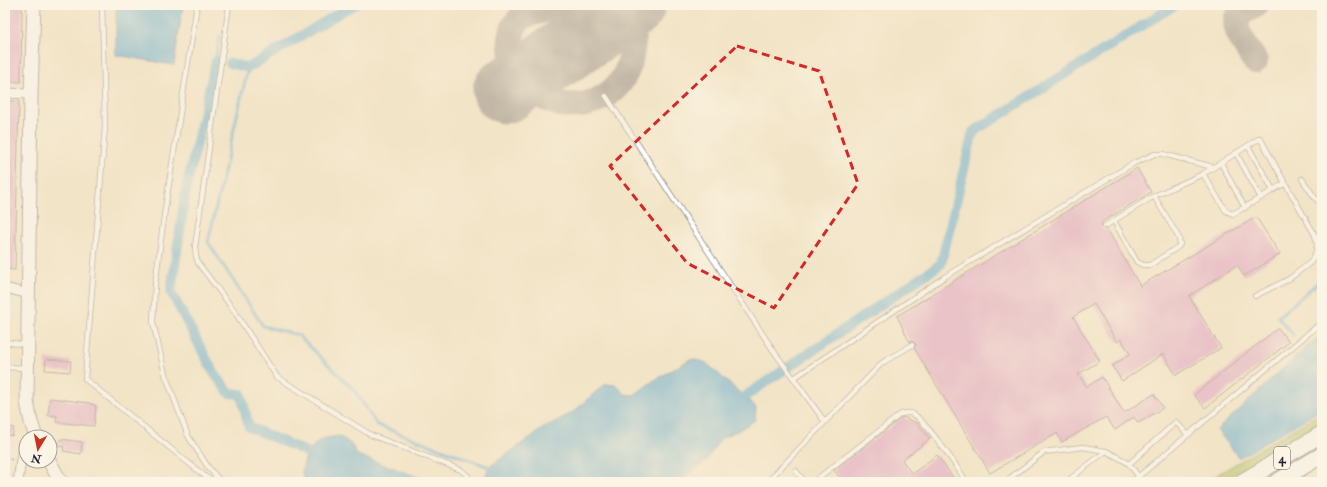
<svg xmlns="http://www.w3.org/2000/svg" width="1327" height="487" viewBox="0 0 1327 487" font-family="'IM FELL Double Pica',serif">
	<rect width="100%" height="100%" fill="#fcf5e5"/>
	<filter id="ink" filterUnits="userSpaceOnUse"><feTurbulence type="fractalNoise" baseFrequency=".025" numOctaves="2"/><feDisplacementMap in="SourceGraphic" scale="8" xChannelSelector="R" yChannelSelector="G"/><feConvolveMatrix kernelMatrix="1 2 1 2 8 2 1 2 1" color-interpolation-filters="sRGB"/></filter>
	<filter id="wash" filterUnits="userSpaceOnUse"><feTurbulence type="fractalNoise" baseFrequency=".012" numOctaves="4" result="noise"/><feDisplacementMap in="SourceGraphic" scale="16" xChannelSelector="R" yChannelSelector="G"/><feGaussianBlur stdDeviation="0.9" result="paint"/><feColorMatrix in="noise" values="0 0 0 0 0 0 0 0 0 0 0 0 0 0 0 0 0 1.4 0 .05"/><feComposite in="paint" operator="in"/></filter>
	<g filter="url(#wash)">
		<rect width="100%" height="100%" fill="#f2e4c6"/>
		<path fill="#abbe62" stroke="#66704e" d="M1322,412V422L1221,482H1205Z"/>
		<path fill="#5dacd7" stroke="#406789" d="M116,5H183L174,65L116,55Z
			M1322,335V409L1239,458L1217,430L1304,349Z
			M691,359L705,362L756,407L755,420L739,430L721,438L706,461L679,482H484L489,467L545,427L575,411L593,394L606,384L617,385L624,394L634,395L653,381Z
			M339,436L351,444L357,455L432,482H305L302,472L307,452L321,439Z"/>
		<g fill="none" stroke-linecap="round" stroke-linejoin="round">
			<path stroke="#5dacd7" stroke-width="3" d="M215,61L220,35
				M248,68L208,242L263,326L298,335L355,391L377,425L489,467
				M1293,335L1278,317L1322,279"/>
			<path stroke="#5dacd7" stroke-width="10" d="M216,61L186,189L171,292L214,373L229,393L241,394L249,427L307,452
				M230,63L248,68L346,9L355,5
				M744,397L941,264L973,132L1175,5"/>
			<path stroke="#8a8380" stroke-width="26" d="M571,5C561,7 527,13 521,18C511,26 510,38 511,49C518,101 581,125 617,86C628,74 632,57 633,41C633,36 631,31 632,26C633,18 640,11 645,5
				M1255,61C1249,51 1229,26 1239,15C1243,11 1250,8 1256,5"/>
			<path stroke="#8a8380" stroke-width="65" d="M505,91L633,5"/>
		</g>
		<g id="blocks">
			<path fill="#df9cca" d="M5,5H22L21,82H5Z
				M5,101H19L15,270L5,269Z
				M1137,168L1151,192L1102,222L1101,226L1104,229H1107L1140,286L1256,217L1280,254L1244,276L1237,265L1189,296L1221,348L1176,375L1163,354L1122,381L1112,366L1130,354L1121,339L1117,342L1094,304L1073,317L1100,361L1078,374L1087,387L1102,377L1124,413L1154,394L1163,408L1138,423L1134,417L1115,430L1106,417L1062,442L1057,433L990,473L914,348L916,345L915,343L912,341L910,342L907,337L897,316Z
				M1278,328L1289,342L1205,408L1194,395Z
				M46,359L71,361L70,372L45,370Z
				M50,398L89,403L96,406L94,426L56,422L57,416L48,415Z
				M903,417L917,423L930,439L902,460L912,474L937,455L953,477L947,482H884L881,478L876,482H843L834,470Z
				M5,426L14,428L12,436L5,434Z
				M60,439L82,442L81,454L63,451L64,447L59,446Z"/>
		</g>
	</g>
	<g filter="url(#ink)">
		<use href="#blocks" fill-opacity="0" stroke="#8a8380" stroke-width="1"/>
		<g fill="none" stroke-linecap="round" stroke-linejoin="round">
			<g stroke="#8a8380" stroke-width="6">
				<path id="service" d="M102,5L105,127L85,379L212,482
					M197,5L165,209L155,285L153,322L165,374L188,436L208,467L221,482
					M229,5L195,247L196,256L198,263L233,309L277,377L371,435L461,470L468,476L469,482
					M606,96L773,350L825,422
					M1248,146L1273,190
					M1236,153L1261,198
					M1221,163L1245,208
					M1302,179L1315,198L1322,204
					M1114,221L1137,262L1143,265H1150L1178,247L1180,244L1179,238L1154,196
					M1105,226L1154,196L1203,174L1260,138L1285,183L1233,214L1226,211L1203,174
					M1255,296L1289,279L1311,262L1316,252L1317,244L1315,235L1285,183
					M5,342L27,345
					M5,367L26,368
					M794,378L946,276L1134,163L1155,154H1163L1213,167
					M1129,464L1176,422L1188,435
					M796,471L805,482
					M767,482L882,363L912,345
					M813,482L901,414C905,413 909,412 913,414C924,419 960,470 966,482
					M1007,482L1010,478L1044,452L1083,447L1106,451L1123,460L1129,464L1139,477
					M1066,482L1106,451
					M1132,482L1322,322"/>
			</g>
			<g stroke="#8a8380" stroke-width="11">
				<path id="minor" d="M5,93L31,94
					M5,288L29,294
					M18,482L23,445L26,443"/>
			</g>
			<g stroke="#8a8380" stroke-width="15">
				<path id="secondary" d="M34,5L31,94L27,402L31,422L36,437
					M49,461L61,482"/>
			</g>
			<g stroke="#8a8380" stroke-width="18">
				<path id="trunk" d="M1242,482L1322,434
					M1277,482L1322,455"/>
			</g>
			<path stroke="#8a8380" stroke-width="1.5" stroke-dasharray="3 3" stroke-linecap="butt" d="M5,456L12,460"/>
			<use href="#service" stroke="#fff" stroke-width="4.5"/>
			<use href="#minor" stroke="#fff" stroke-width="9"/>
			<use href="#secondary" stroke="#fff" stroke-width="13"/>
			<use href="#trunk" stroke="#fff" stroke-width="16"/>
		</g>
	</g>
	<path d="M0 0H1327V487H0ZM737,46L819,71L858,184L774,308L687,263L610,166Z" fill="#f2e4c6" fill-opacity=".55" fill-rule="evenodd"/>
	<path fill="none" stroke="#d62828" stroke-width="3" stroke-dasharray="8 5" stroke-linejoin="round" d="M737,46L819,71L858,184L774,308L687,263L610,166Z"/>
	<g text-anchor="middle" stroke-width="4" stroke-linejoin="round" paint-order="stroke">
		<rect fill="#fcf5e5" stroke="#63616e" stroke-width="1" x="1274" y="447" width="16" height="22" rx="3"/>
		<g font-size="13" font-weight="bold" fill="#22223b">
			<text x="1282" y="463">4</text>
		</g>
	</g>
	<rect width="1327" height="487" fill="none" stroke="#fcf5e5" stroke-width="20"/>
	<g transform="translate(38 449) rotate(190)"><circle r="19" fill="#fcf5e5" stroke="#a5a1a1"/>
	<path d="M0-3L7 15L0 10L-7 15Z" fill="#c8321e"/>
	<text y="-6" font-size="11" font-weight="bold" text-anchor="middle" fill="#22223b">N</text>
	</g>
</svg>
